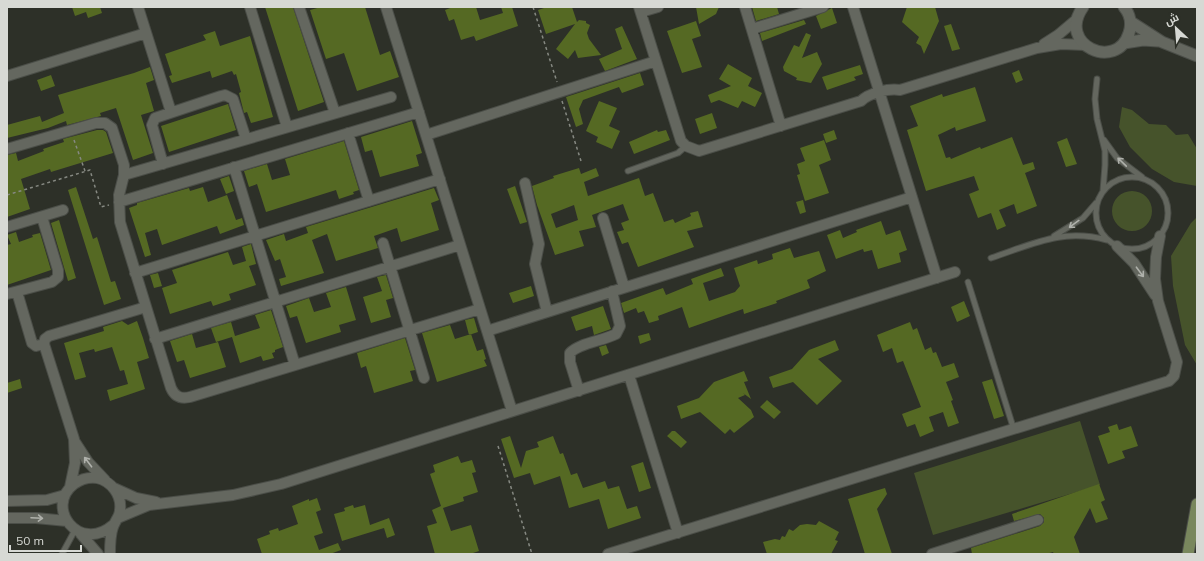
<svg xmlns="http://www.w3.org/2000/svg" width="1204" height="561" viewBox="0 0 1204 561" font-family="Mulish,Cairo,sans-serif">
	<rect width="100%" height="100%" fill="#2d3028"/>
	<path fill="#46532b" d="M1122,107L1132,110L1149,124L1166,125L1176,135L1188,134L1197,149V186L1174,182L1152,169L1130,147L1119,127Z
		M1112 211a20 20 0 1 1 40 0a20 20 0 1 1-40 0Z
		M1197,217V365L1185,345L1173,286L1171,256L1191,223Z
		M1080,421L1100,485L933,535L914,473Z"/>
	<path fill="#556923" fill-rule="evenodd" d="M72,7H100L102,13L88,18L86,12L75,16Z
		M265,7H293L324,102L298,111Z
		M321,7H365L380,55L390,51L399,77L357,91L344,53L326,59L310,10Z
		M453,7H476L480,20L503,13L501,7H512L518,26L476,41L474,36L461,40L454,19L449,21L445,10Z
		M547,7H572L577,22L579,20L586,21V23L590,25L587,33L589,39L601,55L578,58L575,50L568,59L556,49L575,24L546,34L538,10Z
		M696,7H719L716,14L699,24Z
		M752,7H777L779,14L756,21Z
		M907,7H935L939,21L924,54L921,46L916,43L919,37L902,22Z
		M832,8L837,23L821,29L816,16Z
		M804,20L806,24L762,41L760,33Z
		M696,21L701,36L692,39L702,67L682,73L667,31Z
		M951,24L960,49L952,51L944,26Z
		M622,26L637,59L605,71L599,59L622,49L615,29Z
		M215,31L220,46L250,36L273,117L251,123L247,112L244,113L239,93L241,92L236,74L234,75L232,71L212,78L210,71L172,83L169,76L172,75L165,54L206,40L203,35Z
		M806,33L811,35L802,58L817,52L822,64L811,83L796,80L797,78L784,71L783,67L794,45L799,47Z
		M728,64L752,78L748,86L762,93L755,107L742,101L738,108L719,100L711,103L708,95L731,86L719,79Z
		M860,65L863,74L854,77L856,80L827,90L822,77Z
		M150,67L154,80L146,83L154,111L141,115L153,153L133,160L116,108L100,113L101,116L67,125L66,121L48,128L7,138V125L40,116L42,122L64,113L58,95L134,73Z
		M1019,70L1023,80L1016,83L1012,73Z
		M640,73L644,85L622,93L619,87L583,100L579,109L583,124L576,127L566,97Z
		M51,75L55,86L41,91L37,80Z
		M975,87L986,121L956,131L955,127L938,135L946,158L950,157L951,159L980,147L981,149L1012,137L1023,165L1033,162L1035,169L1025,173L1037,206L1017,214L1014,204L999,210L1006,226L997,230L991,213L978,218L969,194L979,190L974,176L926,191L907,130L918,126L910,106L942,94L943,97Z
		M599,101L617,108L609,126L620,131L612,149L596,142L598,137L586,131Z
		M228,104L236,130L169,152L161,126Z
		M712,113L717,128L700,134L695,119Z
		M412,121L422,153L416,155L419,166L380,177L372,150L365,152L361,137Z
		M97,130H103L106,132L113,153L51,172L50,169L21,179L30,209L7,217V155L16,153L18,161L44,151L43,149L64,142L63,139Z
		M657,130L658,132L666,130L670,140L634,154L629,142Z
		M834,130L837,139L826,143L823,134Z
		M1067,138L1077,164L1066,167L1057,142Z
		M824,140L831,160L819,165L829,193L805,201L797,175L800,174L797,164L805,161L800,148Z
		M344,141L359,190L353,192L354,194L339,199L336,190L266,212L257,184L249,187L244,171L267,164L272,180L290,175L285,159Z
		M579,168L581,174L596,168L599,176L584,182L588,196L639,178L645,196L653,193L664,222L673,219L675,223L691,216L690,213L698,211L703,227L687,231L694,247L638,267L628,242L622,244L617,232L624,230L621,223L629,220L623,204L592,215L596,227L579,231L584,246L555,255L537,205L532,186L554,178L553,176ZM574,205L578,220L556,228L551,214Z
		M229,176L234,191L226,194L220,179Z
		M515,186L527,222L520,224L507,189Z
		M76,187L93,239L97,237L111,282L115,281L121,299L104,305L68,190Z
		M203,187L208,202L227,195L236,220L242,218L244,225L220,234L217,226L162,245L157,229L145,233L151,255L145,257L129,208L137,205V203L189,188L190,191Z
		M434,188L439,200L431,203L439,230L401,242L397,228L374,236L378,248L336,261L327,234L312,240L324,273L281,286L279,279L286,277L280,259L275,261L266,240L284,234L286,241L308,233L306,227Z
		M803,200L806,212L800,214L796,202Z
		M59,220L76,278L68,281L51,223Z
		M881,221L886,235L900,230L907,250L899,253L901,262L878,269L872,250L864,252L863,249L836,259L827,235L840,230L843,238L857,232L856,230Z
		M16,232L19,242L33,237L32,235L40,233L51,270L7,285V245L11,244L7,235Z
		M251,244L256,264L249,266L256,285L229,294L231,300L213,306L211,301L170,314L162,288L177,283L172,270L228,252L233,265L246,261L242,247Z
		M790,248L794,258L819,251L826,271L807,280L810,288L776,301L777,303L744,314L743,309L689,328L682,307L658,316L659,320L649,323L644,311L638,313L636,308L624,313L621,303L663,288L666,295L693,284L691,279L721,268L724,276L703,283L709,301L735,292L740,286L734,268L757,260L758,264L773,259L772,254Z
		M158,273L162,286L154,288L150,275Z
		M386,275L393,298L386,300L391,317L371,323L363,297L382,291L377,277Z
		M531,286L534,296L513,303L509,293Z
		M346,287L356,320L339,325L341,332L306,343L297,316L290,318L286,306L309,298L314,312L331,307L326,293Z
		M964,301L970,316L957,322L951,307Z
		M603,306L611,329L594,335L592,326L576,331L571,317Z
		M271,310L283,347L275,350V352L272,353L274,358L263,361L261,356L240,363L232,337L216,342L211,328L231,322L235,336L260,328L255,315Z
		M474,318L478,332L469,335L465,320Z
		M122,321L128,325L137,321L143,338L149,358L137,362L145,389L110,401L107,390L128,384L124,370L120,371L112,347L95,352L94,349L79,353L86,377L75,380L64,343L104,331L103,327Z
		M910,322L913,330L917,328L925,350L931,347L933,353L936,352L942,367L954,363L959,377L946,382L953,400L951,401L959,423L948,427L943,412L929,417L934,431L920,437L915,424L907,427L902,414L921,407L903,361L897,363L892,348L883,352L877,335Z
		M450,325L455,339L471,334L477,351L483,349L486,359L484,360L487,366L437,382L422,333Z
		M649,333L651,340L640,344L638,336Z
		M192,334L196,348L218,342L226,367L190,378L184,360L177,362L170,341Z
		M405,338L415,370L410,371L413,381L374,393L366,366L361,368L357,353Z
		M835,340L839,350L818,359L842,381L817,405L793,382L773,388L769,377L792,369L809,350Z
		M606,345L609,353L602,356L599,347Z
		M744,371L748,381L744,382L751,399L743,393L745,395L738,398L751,410L754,417L734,433L730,429L725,434L700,412L681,419L677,406L699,398L714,382Z
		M20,379L22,388L7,393V383Z
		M992,379L1004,416L994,419L982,382Z
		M767,400L781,412L774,419L760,407Z
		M1117,424L1119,430L1131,426L1138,446L1122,451L1125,458L1108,464L1098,436L1110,432L1108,427Z
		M672,431H675L687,442L681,448L667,436Z
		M510,436L521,468L526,451L539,447L537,442L553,436L560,454L563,453L571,475L577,473L583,488L605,481L608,489L619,486L627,509L637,506L641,518L608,529L599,499L569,508L560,476L534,485L530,473L514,478L501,439Z
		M458,456L461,463L472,460L476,472L472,473L478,492L463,497L464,501L443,508L451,531L471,525L479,551L470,554H435L427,526L437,523L432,510L441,506L430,474L435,472L433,465Z
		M643,462L651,488L639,492L631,466Z
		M1099,484L1105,500L1101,502L1108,519L1096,523L1090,508L1074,537L1080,554H1054L1053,552L1046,554H972L971,548L1040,526L1044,522V518L1040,514L1014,521L1012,514Z
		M885,488L887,494L877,509L892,554H865L848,499Z
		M317,498L321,510L316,512L323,533L314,536L319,550L338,543L341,550L330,554H262L257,539L270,534L269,531L278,528L279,531L298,524L292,506L309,499V501Z
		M353,505L354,508L365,505L370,525L389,518L395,535L387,538L384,528L342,541L334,514L345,511L344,508Z
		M819,521L839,532L835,540L838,541L831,554H767L763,542L775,539L780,540L782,536L785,537L789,529L793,531L800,525L807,524L816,525Z"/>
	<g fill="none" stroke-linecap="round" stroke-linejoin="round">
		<g stroke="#4b4e48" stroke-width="7">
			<path id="service" d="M1097,79L1095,99L1097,119L1105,151V165L1103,191
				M1104,140L1117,158L1142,177
				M628,171L678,153L686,146
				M1096 213a36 36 0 1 1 72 0a36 36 0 1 1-72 0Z
				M1054,236L1083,218L1096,203
				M991,258C1033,244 1062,228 1107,240
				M968,282L1014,430
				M62,554L75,530"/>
		</g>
		<g stroke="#4b4e48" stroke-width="12">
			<path id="minor" d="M138,7L171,112
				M250,7L287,127
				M299,7L335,113
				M386,7L512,411
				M639,7L681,141L686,146L699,151L861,101C869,93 889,88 900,90L1037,48L1061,44L1085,45
				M745,7L781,126
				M853,7L937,278
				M641,12L658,7
				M752,29L823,7
				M1044,44L1058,35L1077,19
				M7,76L146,33
				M348,133L369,201
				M426,135L656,61
				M7,149L96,123H105L112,128L124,165V175L119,195L120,222L171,388C175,397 181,399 190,397L480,309
				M163,164L152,125L155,118L221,96L225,95L233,99L246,139
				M234,167L295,365
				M124,175L391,97
				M525,183L539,244L535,264L547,312
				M119,202L419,112
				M603,218L624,287
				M7,227L63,210
				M383,243L424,378
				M1117,246L1134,263L1155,295
				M135,273L440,179
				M17,292L32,343L36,346L44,344
				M7,294L52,282L58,277V270L42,217
				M487,331L912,197
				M155,339L460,245
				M629,375L678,533
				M579,391L570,362V353C579,343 603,341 616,334L620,326L612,291
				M75,442L88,462L105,480
				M70,487L75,463L74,439L44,344L45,339L49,336L146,307
				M114,488L136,498L156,502
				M7,501L47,500L65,495
				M7,518H36L67,521
				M118,518L149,505L233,495L281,484L955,272
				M80,533L98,554
				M110,554C110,545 110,535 113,527C115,521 120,516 120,510C122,495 111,481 97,478C89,477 81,479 74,484C44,507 79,554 113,525
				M608,554L1169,381L1174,376L1177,362L1158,301L1155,279L1156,257L1160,236
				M932,554L1038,520"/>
		</g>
		<g stroke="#4b4e48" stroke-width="13">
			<path id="tertiary" d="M1083,7C1056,45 1117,72 1129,33C1132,24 1130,14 1124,7
				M1131,22L1162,42L1197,56
				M1124,43L1143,40L1158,41"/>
		</g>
		<g stroke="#4b4e48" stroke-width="13">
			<path id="primary" d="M1188,554L1197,504"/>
		</g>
		<path stroke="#868982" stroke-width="1.5" stroke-dasharray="3 3" stroke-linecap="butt" d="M533,7L557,82
			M562,101L581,161
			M74,140L85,171
			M7,195L90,170L101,207L109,205
			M498,446L532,554"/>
		<use href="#service" stroke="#64675f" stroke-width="5"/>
		<use href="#minor" stroke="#64675f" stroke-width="10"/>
		<use href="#tertiary" stroke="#64675f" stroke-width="11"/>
		<use href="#primary" stroke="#79875d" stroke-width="11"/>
	</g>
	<defs><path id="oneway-shaft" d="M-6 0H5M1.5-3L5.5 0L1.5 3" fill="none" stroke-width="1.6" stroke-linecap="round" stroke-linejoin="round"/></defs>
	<g stroke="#afb1ab">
		<use href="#oneway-shaft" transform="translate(1122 162) rotate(-136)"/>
		<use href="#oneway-shaft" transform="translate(1074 224) rotate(144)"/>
		<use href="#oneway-shaft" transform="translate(1140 272) rotate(53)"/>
		<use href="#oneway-shaft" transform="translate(88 462) rotate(-127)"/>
		<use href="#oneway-shaft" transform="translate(37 518) rotate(3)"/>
	</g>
	<rect width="1204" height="561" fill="none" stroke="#d7d9d4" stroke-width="16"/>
	<g transform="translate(1176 28) rotate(334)" stroke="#2d3028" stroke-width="3" paint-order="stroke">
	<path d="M0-3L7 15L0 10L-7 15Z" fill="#d7d9d4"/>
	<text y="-6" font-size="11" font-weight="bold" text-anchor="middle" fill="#d7d9d4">ش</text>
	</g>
	<path d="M10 545v6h71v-6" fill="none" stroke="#d7d9d4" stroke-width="2"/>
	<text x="16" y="545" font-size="12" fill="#d7d9d4" stroke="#2d3028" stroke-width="3" paint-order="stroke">50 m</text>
</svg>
